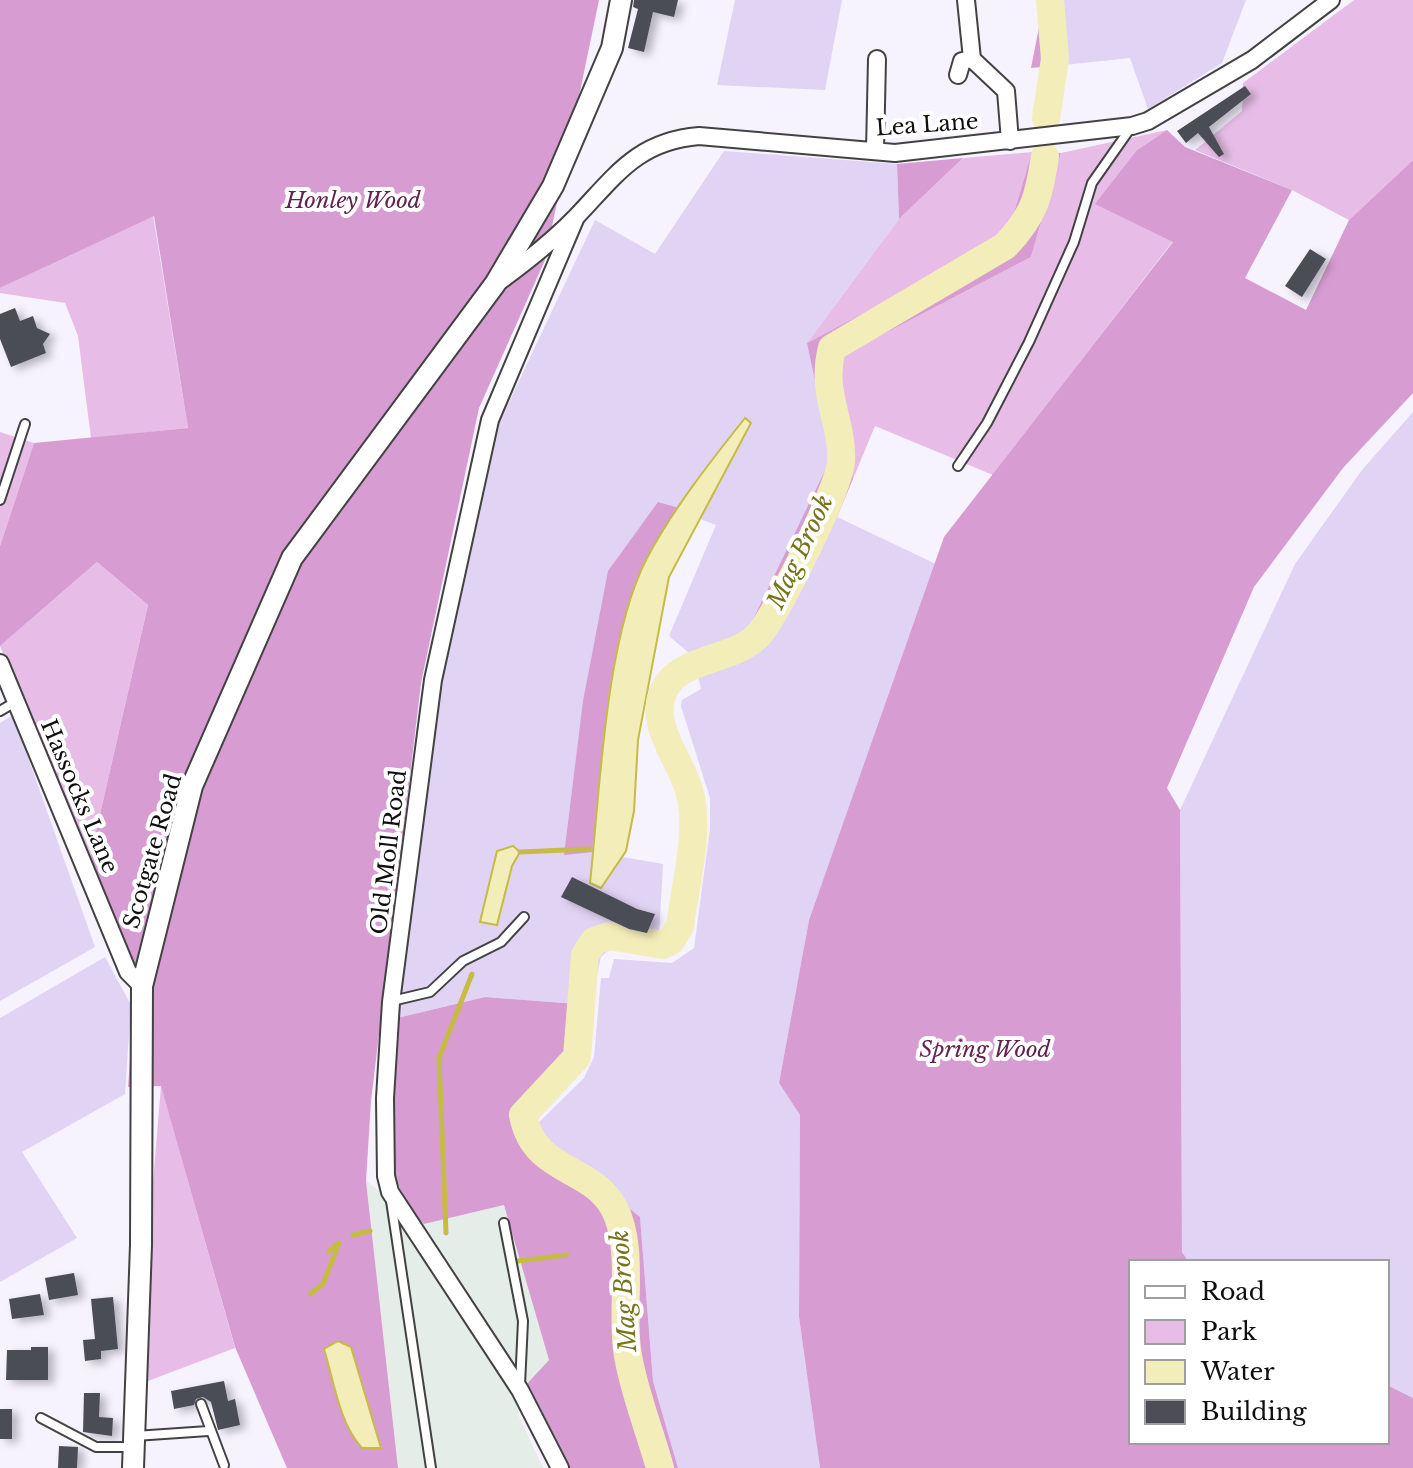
<svg xmlns="http://www.w3.org/2000/svg" width="1413" height="1468" viewBox="0 0 1413 1468" font-family="'Libre Baskerville',serif">
	<defs>
		<filter id="shadow"><feDropShadow dx="6" dy="3.5" stdDeviation="4" flood-color="#0004"/></filter>
	</defs>
	<rect width="100%" height="100%" fill="#f6f2fe"/>
	<path fill="#e4ede8" d="M366,1181L424,1224L504,1205L549,1360L523,1388L518,1414L543,1468H398Z"/>
	<path fill="#e1d3f3" d="M735,0H842L825,90L717,85Z
		M1059,0H1246L1222,63L1148,109L1130,58L1064,65Z
		M724,151L897,164L899,219L807,343L831,458L742,642L696,659L669,636L716,525L658,503L564,854L594,852L663,864L658,954L611,948L601,957L590,1005L485,997L393,1019L431,724L492,438L595,220L655,254Z
		M1413,412V1398L1387,1385V1262H1189L1182,1252L1180,810L1295,564L1362,470Z
		M837,517L936,564L809,920L779,1083L800,1115L799,1317L820,1468H678L653,1381L640,1217L531,1130L584,1078L594,1057L601,978H609L614,959L672,963L694,948L710,829V798L681,706L682,700L701,689L698,676L763,649Z
		M13,715L95,947L0,1001V723Z
		M105,957L131,1005L125,1094L22,1152L77,1238L0,1282V1018Z"/>
	<path fill="#e7bde7" d="M1354,0H1413V160L1349,220L1292,190L1195,150L1242,111L1243,83Z
		M1167,130L1137,150L1173,241L993,475L875,426L853,479L840,357L1031,257L1061,153Z
		M1032,152L1008,237L807,343L899,219L963,158Z
		M153,215L188,428L91,438L78,336L65,303L0,293V288Z
		M0,432L34,443L0,546Z
		M97,562L148,605L90,858L0,646Z
		M161,1085L235,1348L148,1381L151,1207Z"/>
	<path fill="#d79dd2" d="M0,0H599L545,260L479,408L421,683L371,1101L366,1181L398,1468H287L235,1347L161,1086L128,1087L134,1007L127,945L90,858L148,605L97,562L0,646V546L34,443L188,428L154,216L0,288Z
		M1036,0H1059L1064,65L1031,68L1041,17Z
		M1167,130L1185,147L1292,190L1245,278L1306,310L1349,220L1413,160V393L1343,468L1254,587L1167,788L1180,810L1182,1252L1189,1262H1131V1442H1387V1385L1413,1398V1468H820L799,1317L800,1115L779,1083L809,920L944,537L1173,242L1095,204L1137,150Z
		M1032,152L1061,153L1031,257L840,357L853,479L837,517L763,650L742,642L831,458L807,343L1007,237Z
		M963,158L899,219L897,164Z
		M658,502L679,508C668,525 654,542 646,560C604,649 604,757 594,852L564,855L583,701L608,571Z
		M485,997L590,1005L584,1056L573,1074L530,1119L531,1130L640,1217L653,1381L678,1468H565L523,1388L549,1360L504,1205L424,1224C372,1175 391,1083 393,1019Z"/>
	<path fill="#f3edb9" stroke="#c5bb45" stroke-width="2" d="M745,418L751,423L669,577L638,740L634,811L626,851L601,888L590,883C600,791 605,638 647,558C673,509 710,462 745,418Z
		M513,846L520,852L512,866L497,925L480,922L497,851Z
		M338,1341L351,1347L381,1448H362C339,1423 334,1381 324,1349Z"/>
	<g fill="none" stroke-linecap="round" stroke-linejoin="round">
		<path stroke="#c5bb45" stroke-width="5" d="M520,852L589,849
			M446,1233L439,1058L472,974
			M353,1235L370,1231
			M329,1251L338,1243
			M518,1261L567,1255
			M310,1294L323,1284L339,1243"/>
		<path stroke="#f3edb9" stroke-width="28" d="M1046,118L1055,59L1050,0
			M660,1468C650,1432 636,1397 629,1361C619,1316 636,1249 614,1208C591,1165 534,1174 523,1115L577,1057L585,955L594,941L609,936L663,945L671,941L680,926C685,887 700,831 690,794C683,762 647,725 664,690C681,655 738,662 761,632C779,608 840,488 841,461C843,421 820,394 832,348L1005,246C1034,216 1039,197 1045,156"/>
	</g>
	<path fill="#4c4d57" filter="url(#shadow)" d="M634,0H678L674,17L653,12L644,52L628,48L638,9L633,7Z
		M1245,86L1251,94L1209,127L1224,154L1219,157L1198,133L1186,143L1177,131Z
		M1310,249L1326,259L1302,297L1285,286Z
		M15,308L20,321L33,316L37,328L50,334L43,344L46,353L11,367L0,339V314Z
		M572,877L637,909L655,914L647,933L629,929L561,897Z
		M74,1273L78,1295L49,1300L45,1278Z
		M40,1294L44,1315L12,1319L9,1299Z
		M113,1297L118,1349L101,1351V1359L85,1361L83,1340L95,1339L91,1299Z
		M31,1347H48V1380H6L7,1350H31Z
		M224,1381L228,1401L235,1399L240,1425L218,1430L211,1402L203,1397L196,1399L194,1405L174,1409L171,1391Z
		M84,1393H100L99,1417L113,1418L112,1436L83,1432Z
		M0,1409H12V1439H0Z
		M59,1446L78,1447L77,1468H58Z"/>
	<g fill="none" stroke-linecap="round" stroke-linejoin="round">
		<g stroke="#424242" stroke-width="12">
			<path id="service" d="M958,466L987,423L1029,342L1074,242L1092,183L1132,126
				M0,500L25,424
				M0,711L17,701
				M392,1001L430,992L463,961L501,942L524,917
				M391,1201L431,1468
				M504,1223L523,1321L520,1385
				M201,1404L224,1465
				M41,1418L96,1447H133
				M135,1436L208,1431"/>
		</g>
		<g stroke="#424242" stroke-width="20">
			<path id="minor" d="M966,0L972,59L1006,91L1010,141
				M958,75L962,61L972,59
				M875,151L877,59
				M500,281C526,262 555,239 577,216C616,175 638,141 699,136L895,153L1132,126L1148,121L1252,60L1331,0
				M0,663L128,972L142,986
				M560,1468L520,1390L390,1192L386,1176L385,1098L391,1002L433,680L490,420L576,217"/>
		</g>
		<g stroke="#424242" stroke-width="24">
			<path id="tertiary" d="M133,1468L141,1245L142,986L192,786L292,558L495,284L553,186L612,48L621,0"/>
		</g>
		<use href="#service" stroke="#fff" stroke-width="8"/>
		<use href="#minor" stroke="#fff" stroke-width="16"/>
		<use href="#tertiary" stroke="#fff" stroke-width="20"/>
	</g>
	<g text-anchor="middle" stroke-width="8" stroke-linejoin="round" paint-order="stroke">
		<g font-size="22" fill="#0f0f0f" stroke="#fff">
			<text transform="translate(927 124) rotate(-4)" y="8">Lea Lane</text>
			<text transform="translate(80 796) rotate(67)" y="8">Hassocks Lane</text>
			<text transform="translate(152 851) rotate(-74)" y="8">Scotgate Road</text>
			<text transform="translate(388 852) rotate(-83)" y="8">Old Moll Road</text>
		</g>
		<g font-size="22" font-style="italic" fill="#63234f" stroke="#fff">
			<text x="353" y="208">Honley Wood</text>
			<text x="985" y="1057">Spring Wood</text>
		</g>
		<g font-size="24" font-style="italic" fill="#78741c" stroke="#fff">
			<text transform="translate(800 552) rotate(-65)" y="8">Mag Brook</text>
			<text transform="translate(624 1291) rotate(-94)" y="8">Mag Brook</text>
		</g>
	</g>
	<rect x="1129" y="1260" width="260" height="184" fill="#ffffff" stroke="#9f9f9f" stroke-width="2"/>
	<rect x="1145" y="1286" width="40" height="12" fill="#ffffff" stroke="#9f9f9f" stroke-width="2"/>
	<text x="1201" y="1300" font-size="24" fill="#0f0f0f">Road</text>
	<rect x="1145" y="1320" width="40" height="24" fill="#e7bde7" stroke="#9f9f9f" stroke-width="2"/>
	<text x="1201" y="1340" font-size="24" fill="#0f0f0f">Park</text>
	<rect x="1145" y="1360" width="40" height="24" fill="#f3edb9" stroke="#9f9f9f" stroke-width="2"/>
	<text x="1201" y="1380" font-size="24" fill="#0f0f0f">Water</text>
	<rect x="1145" y="1400" width="40" height="24" fill="#4c4d57" stroke="#9f9f9f" stroke-width="2"/>
	<text x="1201" y="1420" font-size="24" fill="#0f0f0f">Building</text>
</svg>
